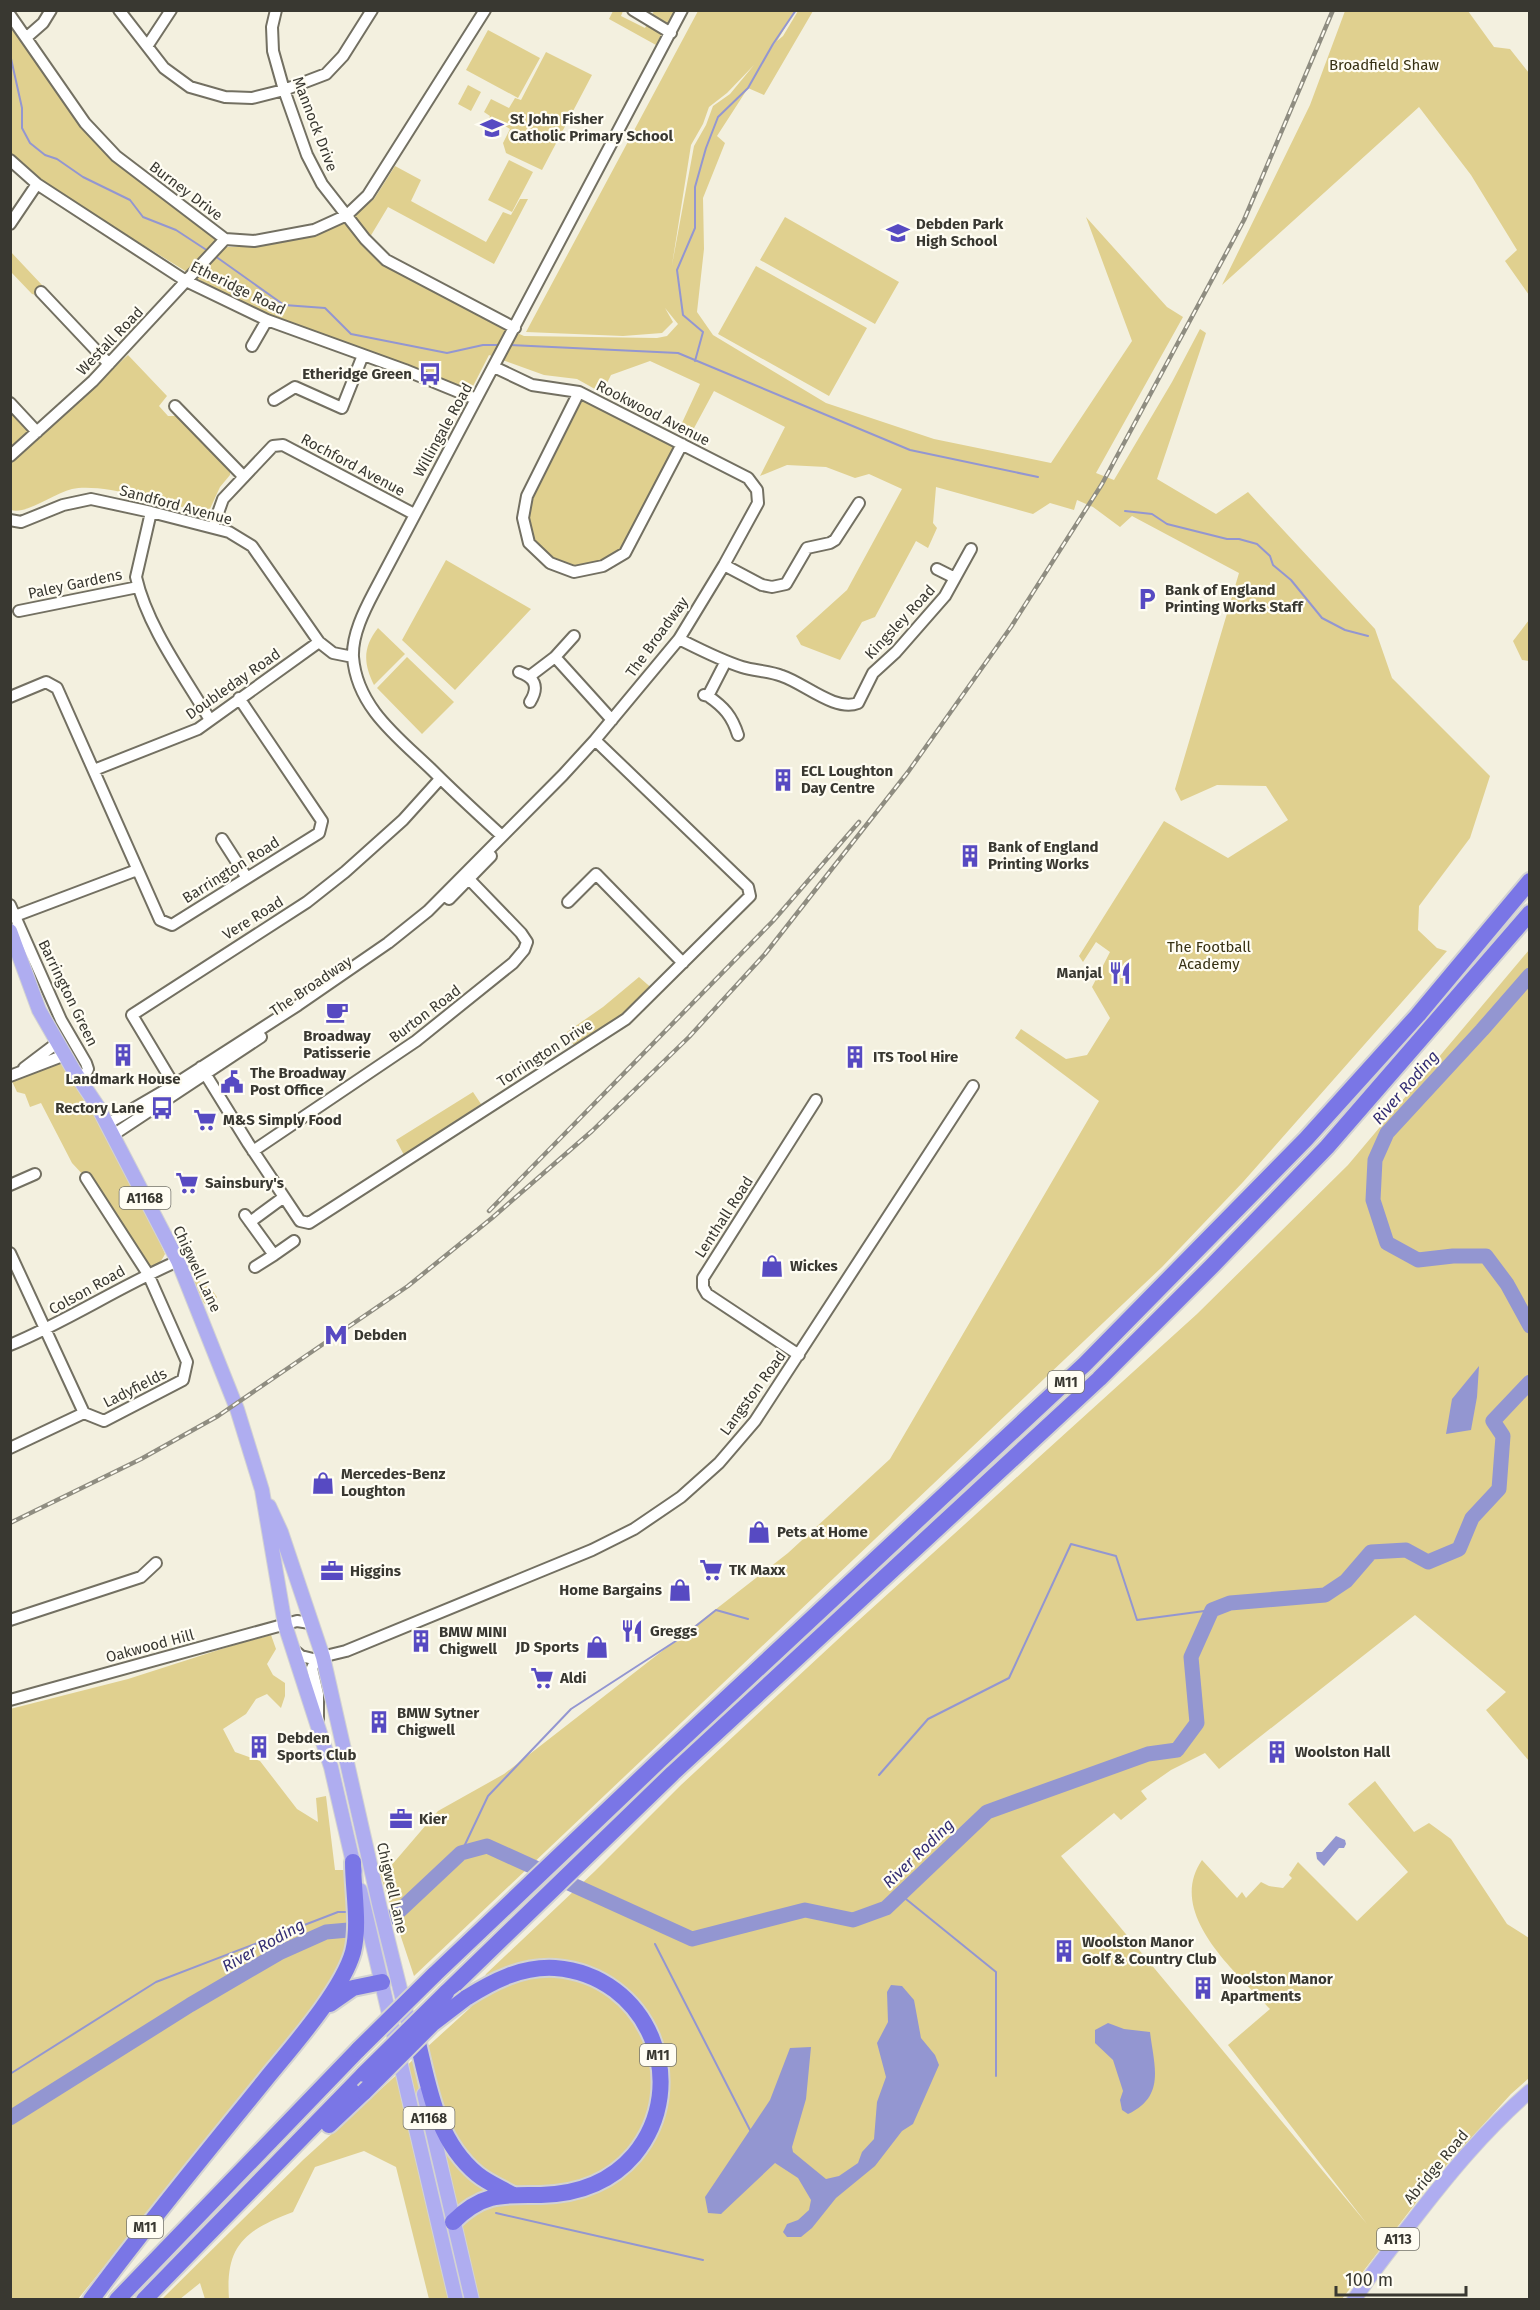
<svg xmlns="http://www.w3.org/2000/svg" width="1540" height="2310" viewBox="0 0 1540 2310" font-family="'Fira Sans',sans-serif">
	<rect width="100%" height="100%" fill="#f3f0df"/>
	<path fill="#e0d08f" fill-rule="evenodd" d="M613,11H623L621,16L645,28L654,11H674L656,45L609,19Z
		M698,11H795L777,41L783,36L798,11H813L764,95L748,88L717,136L725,143L703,198L704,249L697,312L713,335L826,403L934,439L1051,463L1132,341L1086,217L1167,307L1183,317L1096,473L1114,480L1172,382L1200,329L1206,333L1157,479L1216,514L1248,492L1375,629L1392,678L1490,776L1470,838L1419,906L1418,930L1437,948L1447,951L1243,1182L1162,1267L414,1976L378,1868L390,1867L438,1811L504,1774L788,1553L890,1459L1099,1101L1015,1038L1021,1029L1066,1059L1087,1055L1110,1018L1092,987L1110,952L1096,942L1083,962L1079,956L1164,821L1228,858L1288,820L1266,786L1217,785L1181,801L1175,789L1239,573L1132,516L1120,527L1093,507L1077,500L1074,510L1050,503L1033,514L936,487L933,523L937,528L928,548L916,541L875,617L862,622L840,660L801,645L796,636L847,590L902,489L869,474L855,478L826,467L787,465L760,476L785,427L714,391L693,430L681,425L700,384L650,361L611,375L602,393L577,379L544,375L489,355L470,392L429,374L266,318L244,307L39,181L10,156V20L82,128L114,159L227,247H255L318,234L346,222L362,243L506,328L524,336L657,338L667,336L678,324L665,308L673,322L662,333L623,336L526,332ZM754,65L730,94L713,106L706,125L694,146L672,265L691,145L703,124L709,107L727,93Z
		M1345,11H1468L1494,47L1510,49L1529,73V295L1505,261L1517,250L1471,175L1419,107L1222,285L1310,105Z
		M488,30L540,58L518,98L466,70Z
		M546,52L592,75L542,170L506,153L503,143L510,129L502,124L499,129L487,123L490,116L484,112L491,99L509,108L515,98L521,100Z
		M468,85L481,92L471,111L458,104Z
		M509,160L533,172L512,212L488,200Z
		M395,166L421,180L411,201L486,242L503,212L511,215L520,199H528L494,264L388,207L370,237L353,216L374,199Z
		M785,217L899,282L875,324L760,260Z
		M10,251L42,285L44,288L36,295L32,294L11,272Z
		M756,266L867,328L829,396L718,334Z
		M128,355L167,396L159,406L168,416H178L230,468V475L220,487L209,511L205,513C171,505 103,482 72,489C54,493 26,515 11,510V463Z
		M579,392L682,444L625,553L574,572L550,563L529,543L527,496Z
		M10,412L29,431L11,449H10Z
		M446,560L531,609L455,690L402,640Z
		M1529,620V661L1522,660L1513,641Z
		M378,628L405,654L374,685C363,663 363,647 378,628Z
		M407,657L454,702L422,734L377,688Z
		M1529,950V1761L1486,1710L1506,1692L1415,1615L1219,1769L1205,1753L1171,1770L1141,1791L1147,1799L1121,1820L1114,1813L1061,1856L1367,2224L1228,2045L1270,2009C1237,1973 1165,1914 1202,1860L1237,1898L1242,1892L1246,1898L1261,1882L1269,1886L1283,1888L1292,1878L1289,1875L1298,1862L1357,1921L1408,1872L1348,1804L1375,1781L1414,1832L1429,1823L1451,1839L1507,1924L1529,1938V2078L1511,2094L1435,2178L1342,2299H429L396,2167L364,2151L315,2167L293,2212C246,2230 225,2244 229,2299H205L200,2283L180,2299L161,2300L303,2160L470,2008L486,1974L595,1871L681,1785L848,1630L1197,1314L1348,1165Z
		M639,977L655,991L577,1051L567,1032L603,1007Z
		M57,1043L130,1172L165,1254C161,1263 157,1265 148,1267L86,1178L72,1163L41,1103L30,1107L25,1094L17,1092L11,1079Z
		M473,1092L481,1104L404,1155L396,1140Z
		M195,1278L212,1290L217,1297L212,1309L204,1303L193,1279Z
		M271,1635L276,1649L267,1664L273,1675L285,1683V1696L281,1708L267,1694L256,1699L246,1714L223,1729L235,1752L260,1761L297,1809L318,1822L316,1798L326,1796L335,1870H349L346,1958L306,2018L78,2299H11L10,1709L128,1679L234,1645Z"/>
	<path fill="#9396d1" d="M1479,1366L1477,1397L1471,1430L1446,1434L1452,1399Z
		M1336,1836L1345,1840L1346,1844L1344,1848H1339L1324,1866L1317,1859L1316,1852H1322Z
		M891,1985L902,1986L914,2000L921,2038L935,2055L939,2065L913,2124L902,2131L875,2166L836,2198L812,2228L801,2237H787L783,2232L787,2224L798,2220L809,2210L811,2200L798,2178L775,2163L721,2214L708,2213L705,2197L770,2100L790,2048L811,2047L806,2099L792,2147L793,2152L826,2179L839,2176L858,2163L862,2152L874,2139L877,2102L886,2077L877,2043L888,2022L887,1992Z
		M1108,2023L1124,2029L1150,2032C1154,2066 1166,2096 1128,2114L1122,2110L1120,2100L1123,2091L1113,2060L1095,2043V2030Z"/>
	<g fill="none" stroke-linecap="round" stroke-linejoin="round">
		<path stroke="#9396d1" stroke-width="2" d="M10,54L22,108V128L30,143L45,155L57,159L83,177L130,200L143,217L176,230L208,251
			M215,256L284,305L325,308L351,334L447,353L483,345H501
			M510,345L678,353L910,450L1038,477
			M695,361L703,332L683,315L677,270L695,228V187L706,148L718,117L748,88L773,44L796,10
			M1125,511L1152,514L1167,524L1227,539H1239L1257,544L1270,556L1273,565L1291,580L1322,618L1345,630L1368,636
			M879,1775L928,1719L1009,1678L1071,1544L1116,1556L1137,1620L1212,1610
			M461,1853L488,1796L571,1709L682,1637L716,1610L748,1619
			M901,1895L996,1972V2076
			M388,1914H396
			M655,1944L750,2130
			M10,2074L156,1982L338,1912H349
			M496,2213L703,2260"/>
		<path stroke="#9396d1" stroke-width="15" d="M1530,975L1482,1030L1387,1133L1375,1160L1373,1200L1387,1243L1418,1260L1453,1256H1486L1507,1284L1530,1326
			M10,2118L190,2005L279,1953L326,1932L371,1928L396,1914L461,1853L487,1846L692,1939L805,1910L853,1920L886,1908L987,1812L1148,1754L1177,1750L1197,1723L1191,1657L1212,1610L1230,1603L1325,1595L1346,1581L1371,1552L1406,1550L1428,1562L1459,1549L1472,1518L1499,1489L1503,1436L1493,1421L1530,1382"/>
		<g stroke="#737062" stroke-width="14">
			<path id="minor" d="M119,10L164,68L190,87L225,97L252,98L284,90L326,74L343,56L372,10
				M276,10L272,27L273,51L284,90L307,155L322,184L365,239L386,260L515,328
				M633,10L671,33
				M10,15L85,123L116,156L225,239L254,241L314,230L347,215L368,195L485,10
				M27,37L43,23L51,10
				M148,45L171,10
				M10,160L37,184L186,281L267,320L405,370L476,399
				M10,224L37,184
				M41,292L109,364
				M252,346L267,320
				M579,392L527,496L523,518L529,543L550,563L574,572L603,566L625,553L682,444
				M274,400L295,387L342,408L363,355
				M10,403L37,432
				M175,406L243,476
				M10,456L93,381L225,239
				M151,512L136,577C147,626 184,676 210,720
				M10,520L21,522L63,505L91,499L151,512L229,532L252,546L319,642L333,653L353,657
				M213,527L223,499L273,446L283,445L414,514
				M724,565L762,585L772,587L786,584L807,548L830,543L835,540L859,503
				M937,569L955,578
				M19,611L138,587
				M679,639C699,649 720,660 742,667C755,671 770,671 782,676C804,683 835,712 858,703L873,673L896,652L945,596L971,549
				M555,657L574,636
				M519,672C534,677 540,686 530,702
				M530,676L555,657L612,720
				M704,695L708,696L726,661
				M708,696C724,707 732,716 738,735
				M10,697L46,682L57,688L160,920L172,925L319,833L322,821L239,698
				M94,770L198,729L319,642
				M502,836C478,814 455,793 432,770C399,738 357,708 353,657C352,635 364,611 374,592L682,10
				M222,839L247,878
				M449,899L491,856
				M568,902L596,874L683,963
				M10,905L61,1020L86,1063L88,1069L81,1083
				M15,916L137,870
				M201,1067L248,1143L300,1221L309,1223L626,1019L750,896L748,887L595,740
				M24,1068L57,1043
				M10,1076L65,1055
				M174,1085L132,1015L307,902L345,872L403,820L440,779
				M107,1124L174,1085L298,1005L388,943L428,911L563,775L595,740L679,639L724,565L758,503L757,490L748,478L579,392L532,385L494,367
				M113,1135L261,1037
				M253,1151L416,1041L513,963L524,950L527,942L521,933L465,875
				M10,1185L35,1174
				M245,1215L274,1255L255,1267
				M250,1222L284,1197
				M10,1253L84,1413L104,1421L183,1380L187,1362L148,1274L86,1178
				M274,1255L294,1241
				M10,1345C68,1321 120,1286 178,1261
				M799,1355L707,1294L703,1287V1278L816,1100
				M10,1448L84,1413
				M10,1620L141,1577L156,1563
				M295,1651L301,1656L313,1659L346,1651L592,1550L634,1529L681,1497L719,1463L755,1421L973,1086
				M10,1700L297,1621L310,1623
				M318,1719V1694L312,1668L316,1660L323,1657"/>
		</g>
		<g stroke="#d3d3d2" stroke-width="16">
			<path id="major" d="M10,931L39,1010L74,1071L98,1107L178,1261L237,1409L262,1490L285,1625L331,1767L355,1871
				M269,1506L281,1532L323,1657L380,1908L412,2037
				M360,1890L456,2300
				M424,2094L472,2300
				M1354,2300C1372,2272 1392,2247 1412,2222C1448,2175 1485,2130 1530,2091"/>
		</g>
		<g stroke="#d3d3d2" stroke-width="20">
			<path id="highway" d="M434,1975L660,1760L1085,1364L1306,1139L1418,1015L1530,881
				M446,1993L673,1773L1099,1379L1212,1266L1327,1147L1530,913
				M330,2004L353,1988L382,1982
				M411,2032L417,2039C429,2087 436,2140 477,2174C488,2183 501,2188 513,2195
				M329,2125L364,2092
				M453,2222C464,2211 476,2202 491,2198C507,2194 525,2195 541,2195C577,2194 610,2183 634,2155C693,2084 648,1975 555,1968C522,1966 493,1981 466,1998
				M91,2300C147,2224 207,2152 266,2079C292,2047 342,1991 353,1952C360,1924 353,1891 353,1862
				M117,2300L359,2049
				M144,2300L364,2074"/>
		</g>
		<use href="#minor" stroke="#fff" stroke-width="10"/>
		<use href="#major" stroke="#afadf0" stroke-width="14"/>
		<use href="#highway" stroke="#7a76e6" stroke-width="16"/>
		<g stroke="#8f8d81" stroke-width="4.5">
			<path id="rail" d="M489,1211L773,921L859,822
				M10,1523L141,1459L218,1416L408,1286L492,1218L592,1131L689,1037L765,954L908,772L1011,627L1102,484L1244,220L1333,10"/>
		</g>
		<use href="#rail" stroke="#fffdf3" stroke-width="2" stroke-dasharray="7" stroke-linecap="butt"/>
		<g stroke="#d3d3d2" stroke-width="20" stroke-linecap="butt">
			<path id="highway-bridge" d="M359,2049L434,1975
				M364,2074L446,1993
				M364,2092L432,2024L466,1998"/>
		</g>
		<use href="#highway-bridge" stroke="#7a76e6" stroke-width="16"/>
	</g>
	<defs>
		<g id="school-bare" transform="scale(1.8)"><path d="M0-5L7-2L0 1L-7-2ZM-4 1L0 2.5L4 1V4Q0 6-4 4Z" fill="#574ac2" stroke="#fffdf3" stroke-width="2.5" paint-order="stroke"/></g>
		<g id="bus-bare" transform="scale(1.8)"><path d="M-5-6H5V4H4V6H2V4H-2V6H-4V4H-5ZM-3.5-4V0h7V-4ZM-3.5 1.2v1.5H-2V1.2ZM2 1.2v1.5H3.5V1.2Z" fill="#574ac2" stroke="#fffdf3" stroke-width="2.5" paint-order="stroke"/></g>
		<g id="parking-bare" transform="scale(1.8)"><path d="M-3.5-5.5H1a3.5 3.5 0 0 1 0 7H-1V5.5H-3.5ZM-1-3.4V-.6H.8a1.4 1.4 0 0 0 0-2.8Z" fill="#574ac2" stroke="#fffdf3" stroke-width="2.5" paint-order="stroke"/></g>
		<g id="building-bare" transform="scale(1.8)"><path d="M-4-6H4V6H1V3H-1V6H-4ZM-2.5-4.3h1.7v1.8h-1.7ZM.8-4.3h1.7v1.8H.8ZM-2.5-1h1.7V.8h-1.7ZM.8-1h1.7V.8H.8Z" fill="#574ac2" stroke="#fffdf3" stroke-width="2.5" paint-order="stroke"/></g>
		<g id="restaurant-bare" transform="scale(1.8)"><path d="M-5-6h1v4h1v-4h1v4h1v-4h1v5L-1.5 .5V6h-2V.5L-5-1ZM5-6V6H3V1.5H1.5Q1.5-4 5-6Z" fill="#574ac2" stroke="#fffdf3" stroke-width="2.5" paint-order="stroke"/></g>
		<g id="cafe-bare" transform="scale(1.8)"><path d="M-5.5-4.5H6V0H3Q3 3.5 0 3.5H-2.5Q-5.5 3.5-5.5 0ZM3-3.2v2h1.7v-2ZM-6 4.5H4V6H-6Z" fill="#574ac2" stroke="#fffdf3" stroke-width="2.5" paint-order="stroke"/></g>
		<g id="civic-bare" transform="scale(1.8)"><path d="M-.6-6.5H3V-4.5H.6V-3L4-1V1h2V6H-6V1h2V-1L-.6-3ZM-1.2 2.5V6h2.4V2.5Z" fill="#574ac2" stroke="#fffdf3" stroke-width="2.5" paint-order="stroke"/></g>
		<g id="supermarket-bare" transform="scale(1.8)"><path d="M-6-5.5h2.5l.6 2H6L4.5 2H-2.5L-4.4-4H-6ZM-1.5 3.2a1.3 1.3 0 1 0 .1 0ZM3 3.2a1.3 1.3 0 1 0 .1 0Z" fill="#574ac2" stroke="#fffdf3" stroke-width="2.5" paint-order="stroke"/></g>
		<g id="shop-bare" transform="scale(1.8)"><path d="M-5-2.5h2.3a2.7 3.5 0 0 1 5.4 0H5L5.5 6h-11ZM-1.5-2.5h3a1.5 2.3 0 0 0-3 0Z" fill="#574ac2" stroke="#fffdf3" stroke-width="2.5" paint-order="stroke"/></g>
		<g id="metro-bare" transform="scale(1.8)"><path d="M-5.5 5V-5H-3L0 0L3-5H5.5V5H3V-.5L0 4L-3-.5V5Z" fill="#574ac2" stroke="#fffdf3" stroke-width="2.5" paint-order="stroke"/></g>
		<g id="office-bare" transform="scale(1.8)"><path d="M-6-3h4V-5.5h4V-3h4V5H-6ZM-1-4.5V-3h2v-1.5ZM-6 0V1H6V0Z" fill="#574ac2" stroke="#fffdf3" stroke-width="2.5" paint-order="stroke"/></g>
	</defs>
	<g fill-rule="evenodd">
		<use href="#school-bare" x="492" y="128"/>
		<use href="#school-bare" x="898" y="233"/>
		<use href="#bus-bare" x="430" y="374"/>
		<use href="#parking-bare" x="1147" y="599"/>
		<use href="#building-bare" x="783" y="780"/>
		<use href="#building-bare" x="970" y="856"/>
		<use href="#restaurant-bare" x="1120" y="973"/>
		<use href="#cafe-bare" x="337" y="1012"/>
		<use href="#building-bare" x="123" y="1055"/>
		<use href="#building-bare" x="855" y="1057"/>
		<use href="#civic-bare" x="232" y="1082"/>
		<use href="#bus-bare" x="162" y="1108"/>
		<use href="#supermarket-bare" x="205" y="1120"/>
		<use href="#supermarket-bare" x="187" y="1183"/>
		<use href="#shop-bare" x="772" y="1266"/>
		<use href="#metro-bare" x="336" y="1335"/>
		<use href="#shop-bare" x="323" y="1483"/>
		<use href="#shop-bare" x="759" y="1532"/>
		<use href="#supermarket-bare" x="711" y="1570"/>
		<use href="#office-bare" x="332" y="1571"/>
		<use href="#shop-bare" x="680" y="1590"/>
		<use href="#restaurant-bare" x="632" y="1631"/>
		<use href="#building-bare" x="421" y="1641"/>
		<use href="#shop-bare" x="597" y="1647"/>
		<use href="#supermarket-bare" x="542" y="1678"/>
		<use href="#building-bare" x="379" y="1722"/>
		<use href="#building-bare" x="259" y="1747"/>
		<use href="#building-bare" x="1277" y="1752"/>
		<use href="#office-bare" x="401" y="1819"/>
		<use href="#building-bare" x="1064" y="1951"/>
		<use href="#building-bare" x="1203" y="1988"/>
	</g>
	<g text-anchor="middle" stroke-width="4.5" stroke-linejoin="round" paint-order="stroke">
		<g fill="#fffdf3" stroke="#74736b" stroke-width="1.5">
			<rect x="119.5" y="1187" width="51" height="22" rx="4.5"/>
			<rect x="1048" y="1371" width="36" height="22" rx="4.5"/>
			<rect x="640" y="2044" width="36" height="22" rx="4.5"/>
			<rect x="403.5" y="2107" width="51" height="22" rx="4.5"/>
			<rect x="127" y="2216" width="36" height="22" rx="4.5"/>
			<rect x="1377" y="2228" width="42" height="22" rx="4.5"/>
		</g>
		<g font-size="14" font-weight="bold" fill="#393831">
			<text x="145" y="1203">A1168</text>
			<text x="1066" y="1387">M11</text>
			<text x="658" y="2060">M11</text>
			<text x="429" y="2123">A1168</text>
			<text x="145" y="2232">M11</text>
			<text x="1398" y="2244">A113</text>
		</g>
		<g font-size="15" fill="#363012" stroke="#fffdf3">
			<text x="1384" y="70">Broadfield Shaw</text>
			<text x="1209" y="952">The Football<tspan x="1209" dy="17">Academy</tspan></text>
		</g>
		<g font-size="15" font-weight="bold" fill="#393831" stroke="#fffdf3" text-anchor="start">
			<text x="510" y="124">St John Fisher<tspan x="510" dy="17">Catholic Primary School</tspan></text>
			<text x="916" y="229">Debden Park<tspan x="916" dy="17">High School</tspan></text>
			<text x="412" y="379" text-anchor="end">Etheridge Green</text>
			<text x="1165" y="595">Bank of England<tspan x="1165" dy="17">Printing Works Staff</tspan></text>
			<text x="801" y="776">ECL Loughton<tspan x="801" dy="17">Day Centre</tspan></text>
			<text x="988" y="852">Bank of England<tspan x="988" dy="17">Printing Works</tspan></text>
			<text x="1102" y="978" text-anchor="end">Manjal</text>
			<text x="337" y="1041" text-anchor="middle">Broadway<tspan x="337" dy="17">Patisserie</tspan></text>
			<text x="873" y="1062">ITS Tool Hire</text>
			<text x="250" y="1078">The Broadway<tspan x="250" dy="17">Post Office</tspan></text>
			<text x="123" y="1084" text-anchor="middle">Landmark House</text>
			<text x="144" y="1113" text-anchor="end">Rectory Lane</text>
			<text x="223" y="1125">M&amp;S Simply Food</text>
			<text x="205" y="1188">Sainsbury's</text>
			<text x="790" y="1271">Wickes</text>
			<text x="354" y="1340">Debden</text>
			<text x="341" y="1479">Mercedes-Benz<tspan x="341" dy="17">Loughton</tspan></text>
			<text x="777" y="1537">Pets at Home</text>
			<text x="729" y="1575">TK Maxx</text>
			<text x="350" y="1576">Higgins</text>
			<text x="662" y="1595" text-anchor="end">Home Bargains</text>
			<text x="650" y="1636">Greggs</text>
			<text x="439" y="1637">BMW MINI<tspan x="439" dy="17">Chigwell</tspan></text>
			<text x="579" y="1652" text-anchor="end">JD Sports</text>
			<text x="560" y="1683">Aldi</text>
			<text x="397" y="1718">BMW Sytner<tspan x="397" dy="17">Chigwell</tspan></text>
			<text x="277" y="1743">Debden<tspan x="277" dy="17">Sports Club</tspan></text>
			<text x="1295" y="1757">Woolston Hall</text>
			<text x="419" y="1824">Kier</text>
			<text x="1082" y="1947">Woolston Manor<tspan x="1082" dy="17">Golf &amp; Country Club</tspan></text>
			<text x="1221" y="1984">Woolston Manor<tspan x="1221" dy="17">Apartments</tspan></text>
		</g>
		<g font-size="15" fill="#393831" stroke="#fffdf3">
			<text transform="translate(315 124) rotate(69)" y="5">Mannock Drive</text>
			<text transform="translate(186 191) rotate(37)" y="5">Burney Drive</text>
			<text transform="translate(238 288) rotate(26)" y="5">Etheridge Road</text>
			<text transform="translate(110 341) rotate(-46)" y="5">Westall Road</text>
			<text transform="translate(653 413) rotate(27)" y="5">Rookwood Avenue</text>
			<text transform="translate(443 430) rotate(-61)" y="5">Willingale Road</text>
			<text transform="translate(353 465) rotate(28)" y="5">Rochford Avenue</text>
			<text transform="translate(176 505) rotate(15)" y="5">Sandford Avenue</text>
			<text transform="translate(75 584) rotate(-12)" y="5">Paley Gardens</text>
			<text transform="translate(900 622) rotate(-47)" y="5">Kingsley Road</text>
			<text transform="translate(657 637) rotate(-54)" y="5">The Broadway</text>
			<text transform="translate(233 684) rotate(-35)" y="5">Doubleday Road</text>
			<text transform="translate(231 870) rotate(-32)" y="5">Barrington Road</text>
			<text transform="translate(253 918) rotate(-32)" y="5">Vere Road</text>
			<text transform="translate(311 986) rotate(-34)" y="5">The Broadway</text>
			<text transform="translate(68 993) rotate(64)" y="5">Barrington Green</text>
			<text transform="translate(425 1014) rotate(-37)" y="5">Burton Road</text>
			<text transform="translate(545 1053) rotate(-33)" y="5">Torrington Drive</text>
			<text transform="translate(724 1217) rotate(-57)" y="5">Lenthall Road</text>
			<text transform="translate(197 1269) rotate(65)" y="5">Chigwell Lane</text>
			<text transform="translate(87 1290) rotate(-29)" y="5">Colson Road</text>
			<text transform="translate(135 1388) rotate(-27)" y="5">Ladyfields</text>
			<text transform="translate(753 1393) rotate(-54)" y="5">Langston Road</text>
			<text transform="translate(150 1646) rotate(-15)" y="5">Oakwood Hill</text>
			<text transform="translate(392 1888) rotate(77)" y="5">Chigwell Lane</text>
			<text transform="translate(1436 2167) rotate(-50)" y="5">Abridge Road</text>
		</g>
		<g font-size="16" font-style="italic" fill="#332d73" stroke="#fffdf3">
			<text transform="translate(1405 1087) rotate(-49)" y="6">River Roding</text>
			<text transform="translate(918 1853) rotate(-44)" y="6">River Roding</text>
			<text transform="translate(263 1945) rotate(-29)" y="6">River Roding</text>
		</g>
	</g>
	<rect width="1540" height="2310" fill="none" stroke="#393831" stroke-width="24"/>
	<path d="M1336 2286v9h130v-9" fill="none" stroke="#393831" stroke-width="3"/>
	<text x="1345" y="2286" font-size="18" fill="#393831" stroke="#fffdf3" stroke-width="4.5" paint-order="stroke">100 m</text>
</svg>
